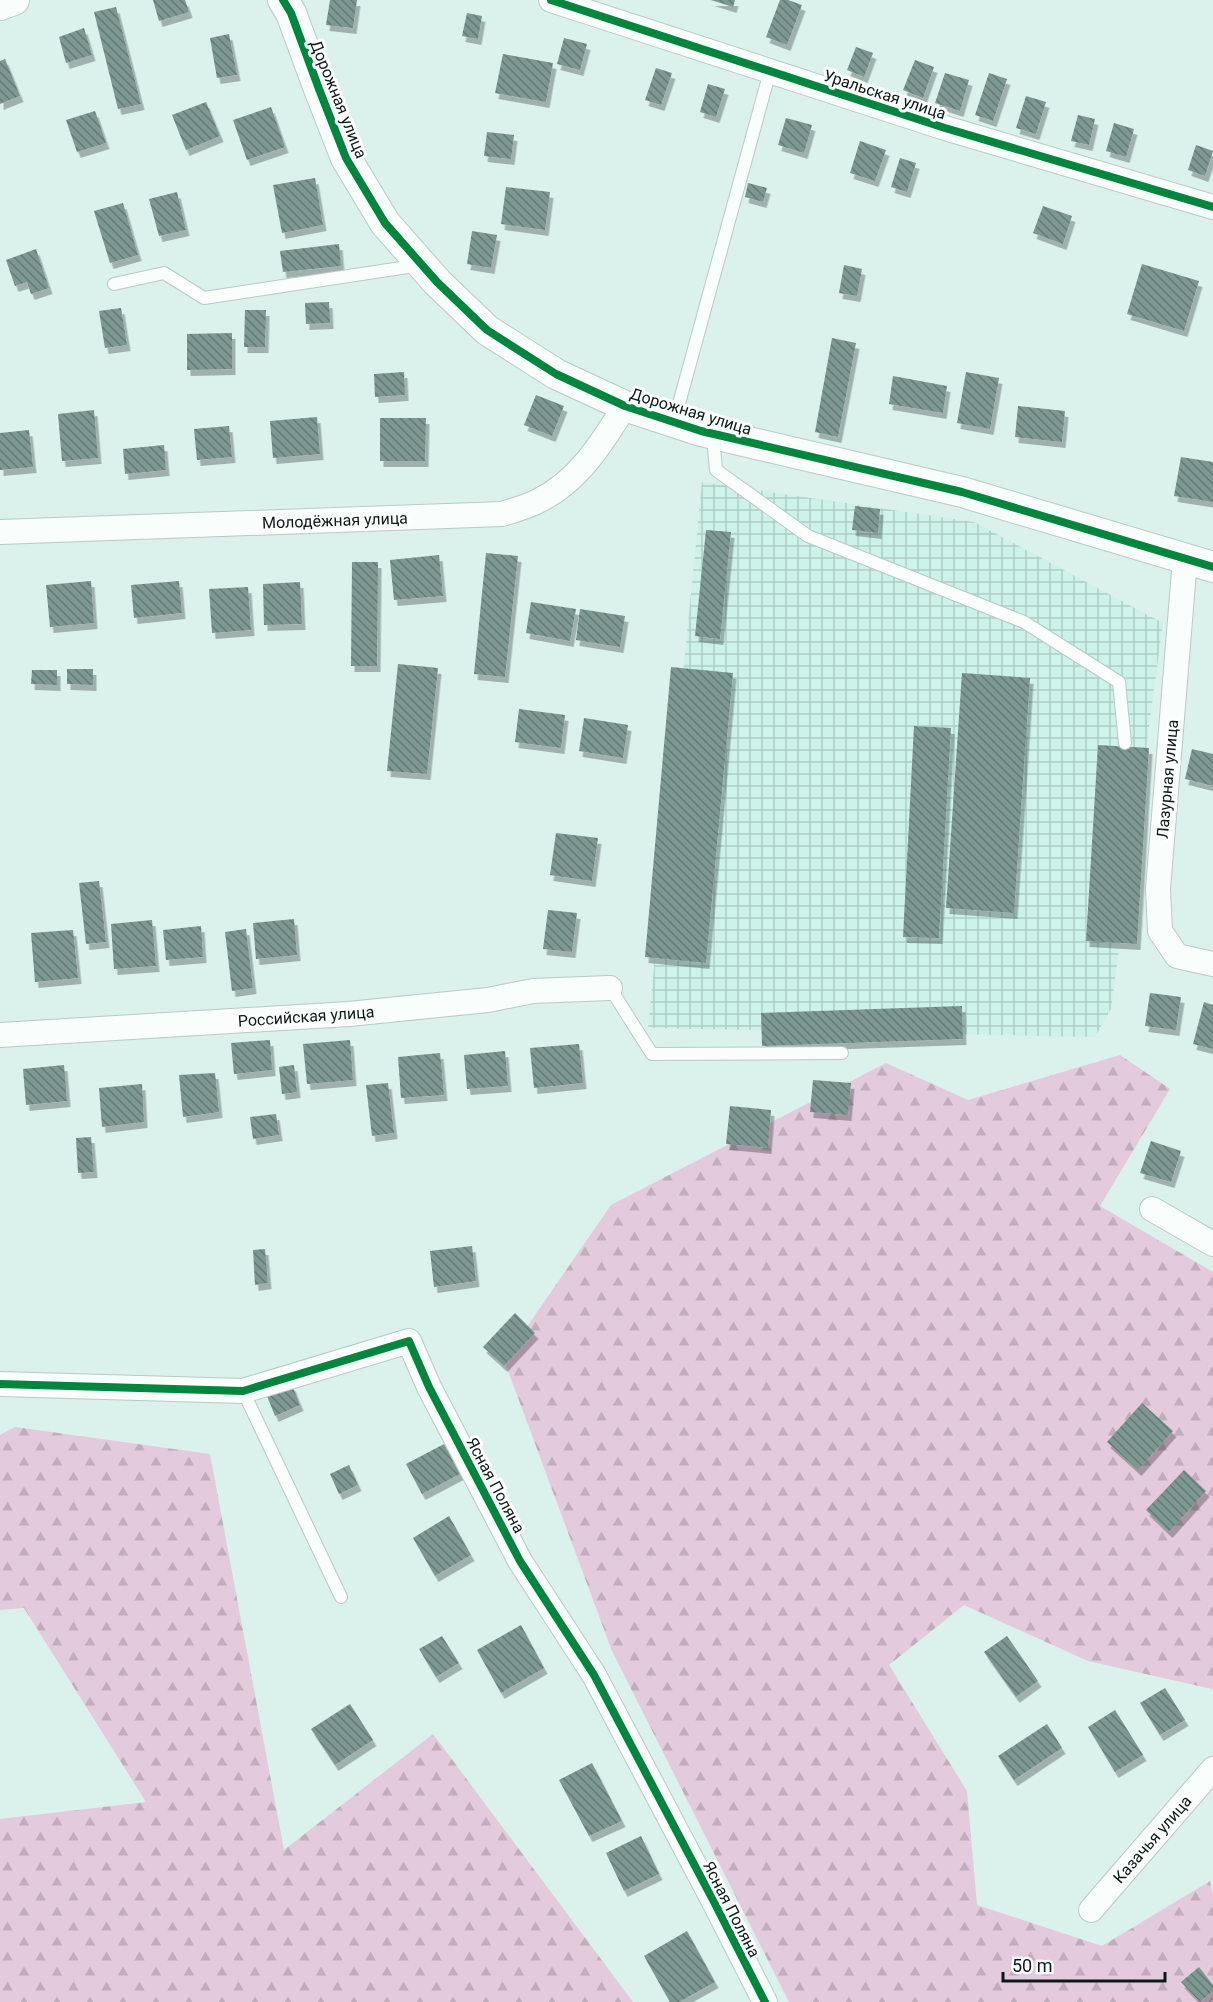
<svg xmlns="http://www.w3.org/2000/svg" width="1213" height="2002" viewBox="0 0 1213 2002" font-family="Roboto,sans-serif">
	<defs>
		<pattern id="industrial-grid" width="8" height="8" patternUnits="userSpaceOnUse" patternTransform="scale(1.5)"><rect width="8" height="8" fill="#ccf2ea"/><path d="M0 4h8M4 0v8" fill="none" stroke="#aecfc8"/></pattern>
		<pattern id="forest-firs" width="22" height="20" patternUnits="userSpaceOnUse" patternTransform="scale(1.5)"><rect width="22" height="20" fill="#e4cadd"/><path d="M5 1l3.5 6h-7zM16 11l3.5 6h-7z" fill="#c2adbd"/></pattern>
		<pattern id="building-back-hatch" width="6" height="6" patternUnits="userSpaceOnUse" patternTransform="scale(1.5)"><rect width="6" height="6" fill="#7d9792"/><path d="M-1 5l2 2M0 0l6 6M5-1l2 2" fill="none" stroke="#657a76"/></pattern>
		<filter id="shadow"><feDropShadow dx="3.5" dy="6" stdDeviation="0" flood-color="#0004"/></filter>
	</defs>
	<rect width="100%" height="100%" fill="#daf1ec"/>
	<path fill="url(#industrial-grid)" d="M702,482L974,522L1163,623L1111,1009L1095,1037L648,1028Z"/>
	<path fill="url(#forest-firs)" d="M1120,1055L1170,1089L1100,1206L1213,1272V1687L1212,1689L1088,1661L964,1605L889,1665L967,1791L977,1905L1102,1946L1210,1881L1213,1895V2002H789L612,1651L504,1360L611,1205L886,1063L968,1100Z
		M15,1427L210,1454L284,1850L433,1734L633,2002H0V1819L146,1802L24,1608L0,1610V1435Z"/>
	<path fill="url(#building-back-hatch)" filter="url(#shadow)" d="M153,0H185L189,12L159,21Z
		M330,0H357L353,28L326,25Z
		M711,0H735L733,7Z
		M780,0H788L802,5L787,45L766,37Z
		M116,7L141,104L118,109L94,12Z
		M467,13L482,16L478,39L462,36Z
		M84,28L92,55L66,63L59,37Z
		M229,34L237,75L217,78L210,38Z
		M564,38L587,44L580,70L557,64Z
		M856,47L873,53L864,77L847,70Z
		M503,54L553,63L546,102L495,93Z
		M5,59L20,96L0,104V61Z
		M915,60L934,67L923,98L903,90Z
		M656,68L672,73L661,105L645,100Z
		M945,73L969,80L960,111L935,103Z
		M989,73L1007,79L993,121L975,115Z
		M708,84L725,89L716,117L700,112Z
		M1026,96L1046,102L1036,134L1016,128Z
		M206,102L220,136L186,150L172,115Z
		M271,107L285,147L247,160L233,120Z
		M95,111L106,143L77,152L66,120Z
		M1078,115L1095,119L1089,145L1071,141Z
		M786,118L812,125L804,153L778,145Z
		M1114,123L1134,129L1126,157L1106,151Z
		M487,132L514,135L511,159L484,156Z
		M860,141L886,150L875,181L850,173Z
		M1196,145L1213,151L1205,176L1188,170Z
		M900,158L916,163L907,192L891,187Z
		M315,178L323,225L282,233L273,185Z
		M748,183L767,188L763,202L745,197Z
		M506,187L550,192L545,230L501,224Z
		M177,192L186,230L159,236L149,199Z
		M123,203L138,255L110,263L94,211Z
		M1043,206L1072,216L1063,244L1033,233Z
		M472,231L497,235L491,268L467,264Z
		M339,244L341,266L283,272L280,251Z
		M36,249L49,288L31,294L27,282L15,286L6,260Z
		M1142,264L1199,281L1184,331L1127,314Z
		M844,265L862,269L857,296L839,293Z
		M329,302L330,323L306,324L305,303Z
		M121,308L127,345L105,348L99,311Z
		M245,310H266L265,347H244Z
		M232,333V369L187,370V334Z
		M832,338L856,343L838,437L815,432Z
		M404,372L405,395L375,397L374,374Z
		M966,372L999,378L990,429L957,423Z
		M893,376L947,386L943,413L889,404Z
		M536,395L564,406L552,436L524,425Z
		M1018,406L1065,411L1062,442L1015,437Z
		M94,410L98,458L62,461L58,414Z
		M317,417L320,454L273,458L270,421Z
		M380,418H426L425,461H380Z
		M229,426L232,457L197,460L194,429Z
		M29,430L33,467L0,470V433Z
		M164,445L166,470L125,474L123,449Z
		M1181,457L1213,462V502L1174,496Z
		M855,506L880,509L878,533L852,530Z
		M706,530L731,532L720,639L695,636Z
		M486,553L518,556L505,677L474,674Z
		M439,555L443,596L394,600L390,560Z
		M352,562H378L377,666H351Z
		M91,581L94,623L50,627L46,585Z
		M179,581L182,613L134,618L131,585Z
		M300,582L302,624L264,625L263,584Z
		M248,587L251,630L212,633L209,589Z
		M531,602L576,609L570,641L526,633Z
		M580,609L625,616L620,647L576,640Z
		M398,664L438,668L427,774L387,771Z
		M671,667L733,673L706,963L645,957Z
		M67,669H93V685L67,684Z
		M32,670H57V685L31,684Z
		M962,673L1030,678L1014,913L946,908Z
		M519,709L565,715L561,748L515,742Z
		M584,718L628,725L623,758L579,751Z
		M914,726L951,728L939,938L903,937Z
		M1098,745L1149,748L1137,944L1086,941Z
		M1192,749L1213,754V786L1185,779Z
		M556,833L598,838L592,881L550,875Z
		M99,881L106,942L86,944L79,883Z
		M548,910L577,913L572,952L543,949Z
		M294,919L297,955L256,959L253,923Z
		M152,920L156,966L114,969L111,924Z
		M201,926L203,957L166,960L163,930Z
		M246,929L253,988L232,991L225,932Z
		M73,930L78,978L35,982L31,933Z
		M1150,993L1181,997L1176,1030L1145,1026Z
		M1204,1002L1213,1005V1049L1193,1044Z
		M962,1006L963,1039L762,1046L761,1013Z
		M270,1040L272,1070L234,1074L231,1043Z
		M350,1040L353,1080L307,1084L303,1044Z
		M579,1044L583,1083L534,1088L530,1048Z
		M505,1051L508,1086L467,1089L464,1055Z
		M440,1053L444,1095L401,1098L398,1057Z
		M64,1065L67,1101L26,1105L23,1069Z
		M294,1065L297,1092L282,1094L279,1067Z
		M215,1073L219,1112L183,1117L179,1075Z
		M813,1080L851,1083L848,1115L810,1112Z
		M388,1083L394,1133L372,1136L366,1085Z
		M142,1084L144,1122L102,1127L99,1088Z
		M730,1106L771,1110L768,1148L726,1144Z
		M276,1114L279,1135L253,1139L250,1117Z
		M91,1137L94,1172L78,1173L76,1138Z
		M1151,1141L1181,1151L1171,1182L1140,1173Z
		M472,1246L476,1281L434,1287L430,1251Z
		M265,1249L268,1283L255,1285L253,1250Z
		M515,1313L535,1333L504,1366L483,1347Z
		M292,1385L300,1405L275,1416L267,1396Z
		M1142,1403L1173,1431L1138,1470L1107,1442Z
		M444,1444L460,1474L422,1494L406,1464Z
		M349,1465L358,1485L339,1494L330,1474Z
		M1184,1470L1206,1491L1169,1532L1146,1510Z
		M449,1516L471,1555L435,1576L413,1538Z
		M521,1625L544,1668L501,1693L477,1650Z
		M442,1636L459,1663L436,1677L419,1649Z
		M1007,1636L1038,1681L1016,1697L984,1652Z
		M1165,1688L1185,1720L1160,1735L1140,1703Z
		M350,1704L373,1740L335,1765L311,1729Z
		M1115,1710L1143,1755L1115,1772L1088,1727Z
		M1047,1724L1062,1748L1014,1780L998,1756Z
		M592,1763L622,1821L589,1836L559,1780Z
		M641,1836L659,1874L624,1891L606,1853Z
		M687,1931L715,1982L679,2002H670L644,1956Z
		M1199,1967L1213,1985V1991L1200,2002L1181,1982Z"/>
	<g fill="none" stroke-linecap="round" stroke-linejoin="round">
		<g stroke="#b8cac7" stroke-width="14">
			<path id="service" d="M114,284L164,273L204,298L421,265
				M674,422L770,71
				M713,436L716,470L808,536L1024,622L1119,682L1125,743
				M610,988L652,1054L842,1053
				M243,1391L341,1597"/>
		</g>
		<g stroke="#b8cac7" stroke-width="26">
			<path id="minor" d="M551,0L945,128L1213,207
				M0,532L502,514C514,510 527,507 538,501C578,482 602,443 625,406
				M1185,559L1158,889L1160,931L1177,956L1213,964
				M0,1035L349,1014L488,1000L533,991L610,988
				M1152,1209L1213,1244
				M0,1384L243,1391L409,1341L429,1387L520,1561L594,1675L713,1900L765,2002
				M1091,1910L1213,1769"/>
		</g>
		<g stroke="#b8cac7" stroke-width="32">
			<path id="tertiary" d="M283,0L291,13L319,89L346,158L385,223L437,282L487,330L556,374L625,406L701,431L962,492L1213,567
				M0,5L14,0"/>
		</g>
		<use href="#service" stroke="#f9fdfc" stroke-width="12"/>
		<use href="#minor" stroke="#f9fdfc" stroke-width="24"/>
		<use href="#tertiary" stroke="#f9fdfc" stroke-width="30"/>
		<g stroke="#fff" stroke-width="11">
			<path id="cycleway" d="M283,0L291,13L319,89L346,158L385,223L437,282L487,330L556,374L625,406L701,431L962,492L1213,567
				M551,0L945,128L1213,207
				M0,1384L243,1391L409,1341L429,1387L520,1561L594,1675L713,1900L765,2002"/>
		</g>
		<use href="#cycleway" stroke="#00873e" stroke-width="8"/>
	</g>
	<g text-anchor="middle" stroke-width="6" stroke-linejoin="round" paint-order="stroke">
		<g font-size="16" fill="#0a1a17" stroke="#fff">
			<text transform="translate(885 94) rotate(18)" y="6">Уральская улица</text>
			<text transform="translate(339 99) rotate(68)" y="6">Дорожная улица</text>
			<text transform="translate(691 411) rotate(17)" y="6">Дорожная улица</text>
			<text transform="translate(335 520) rotate(-2)" y="6">Молодёжная улица</text>
			<text transform="translate(1167 779) rotate(-85)" y="6">Лазурная улица</text>
			<text transform="translate(306 1016) rotate(-4)" y="6">Российская улица</text>
			<text transform="translate(496 1485) rotate(62)" y="6">Ясная Поляна</text>
			<text transform="translate(1152 1839) rotate(-49)" y="6">Казачья улица</text>
			<text transform="translate(732 1909) rotate(63)" y="6">Ясная Поляна</text>
		</g>
	</g>
	<path d="M1003 1972v9h162v-9" fill="none" stroke="#0a1a17" stroke-width="3"/>
	<text x="1012" y="1972" font-size="18" fill="#0a1a17" stroke="#ffffff" stroke-width="4.5" paint-order="stroke">50 m</text>
</svg>
